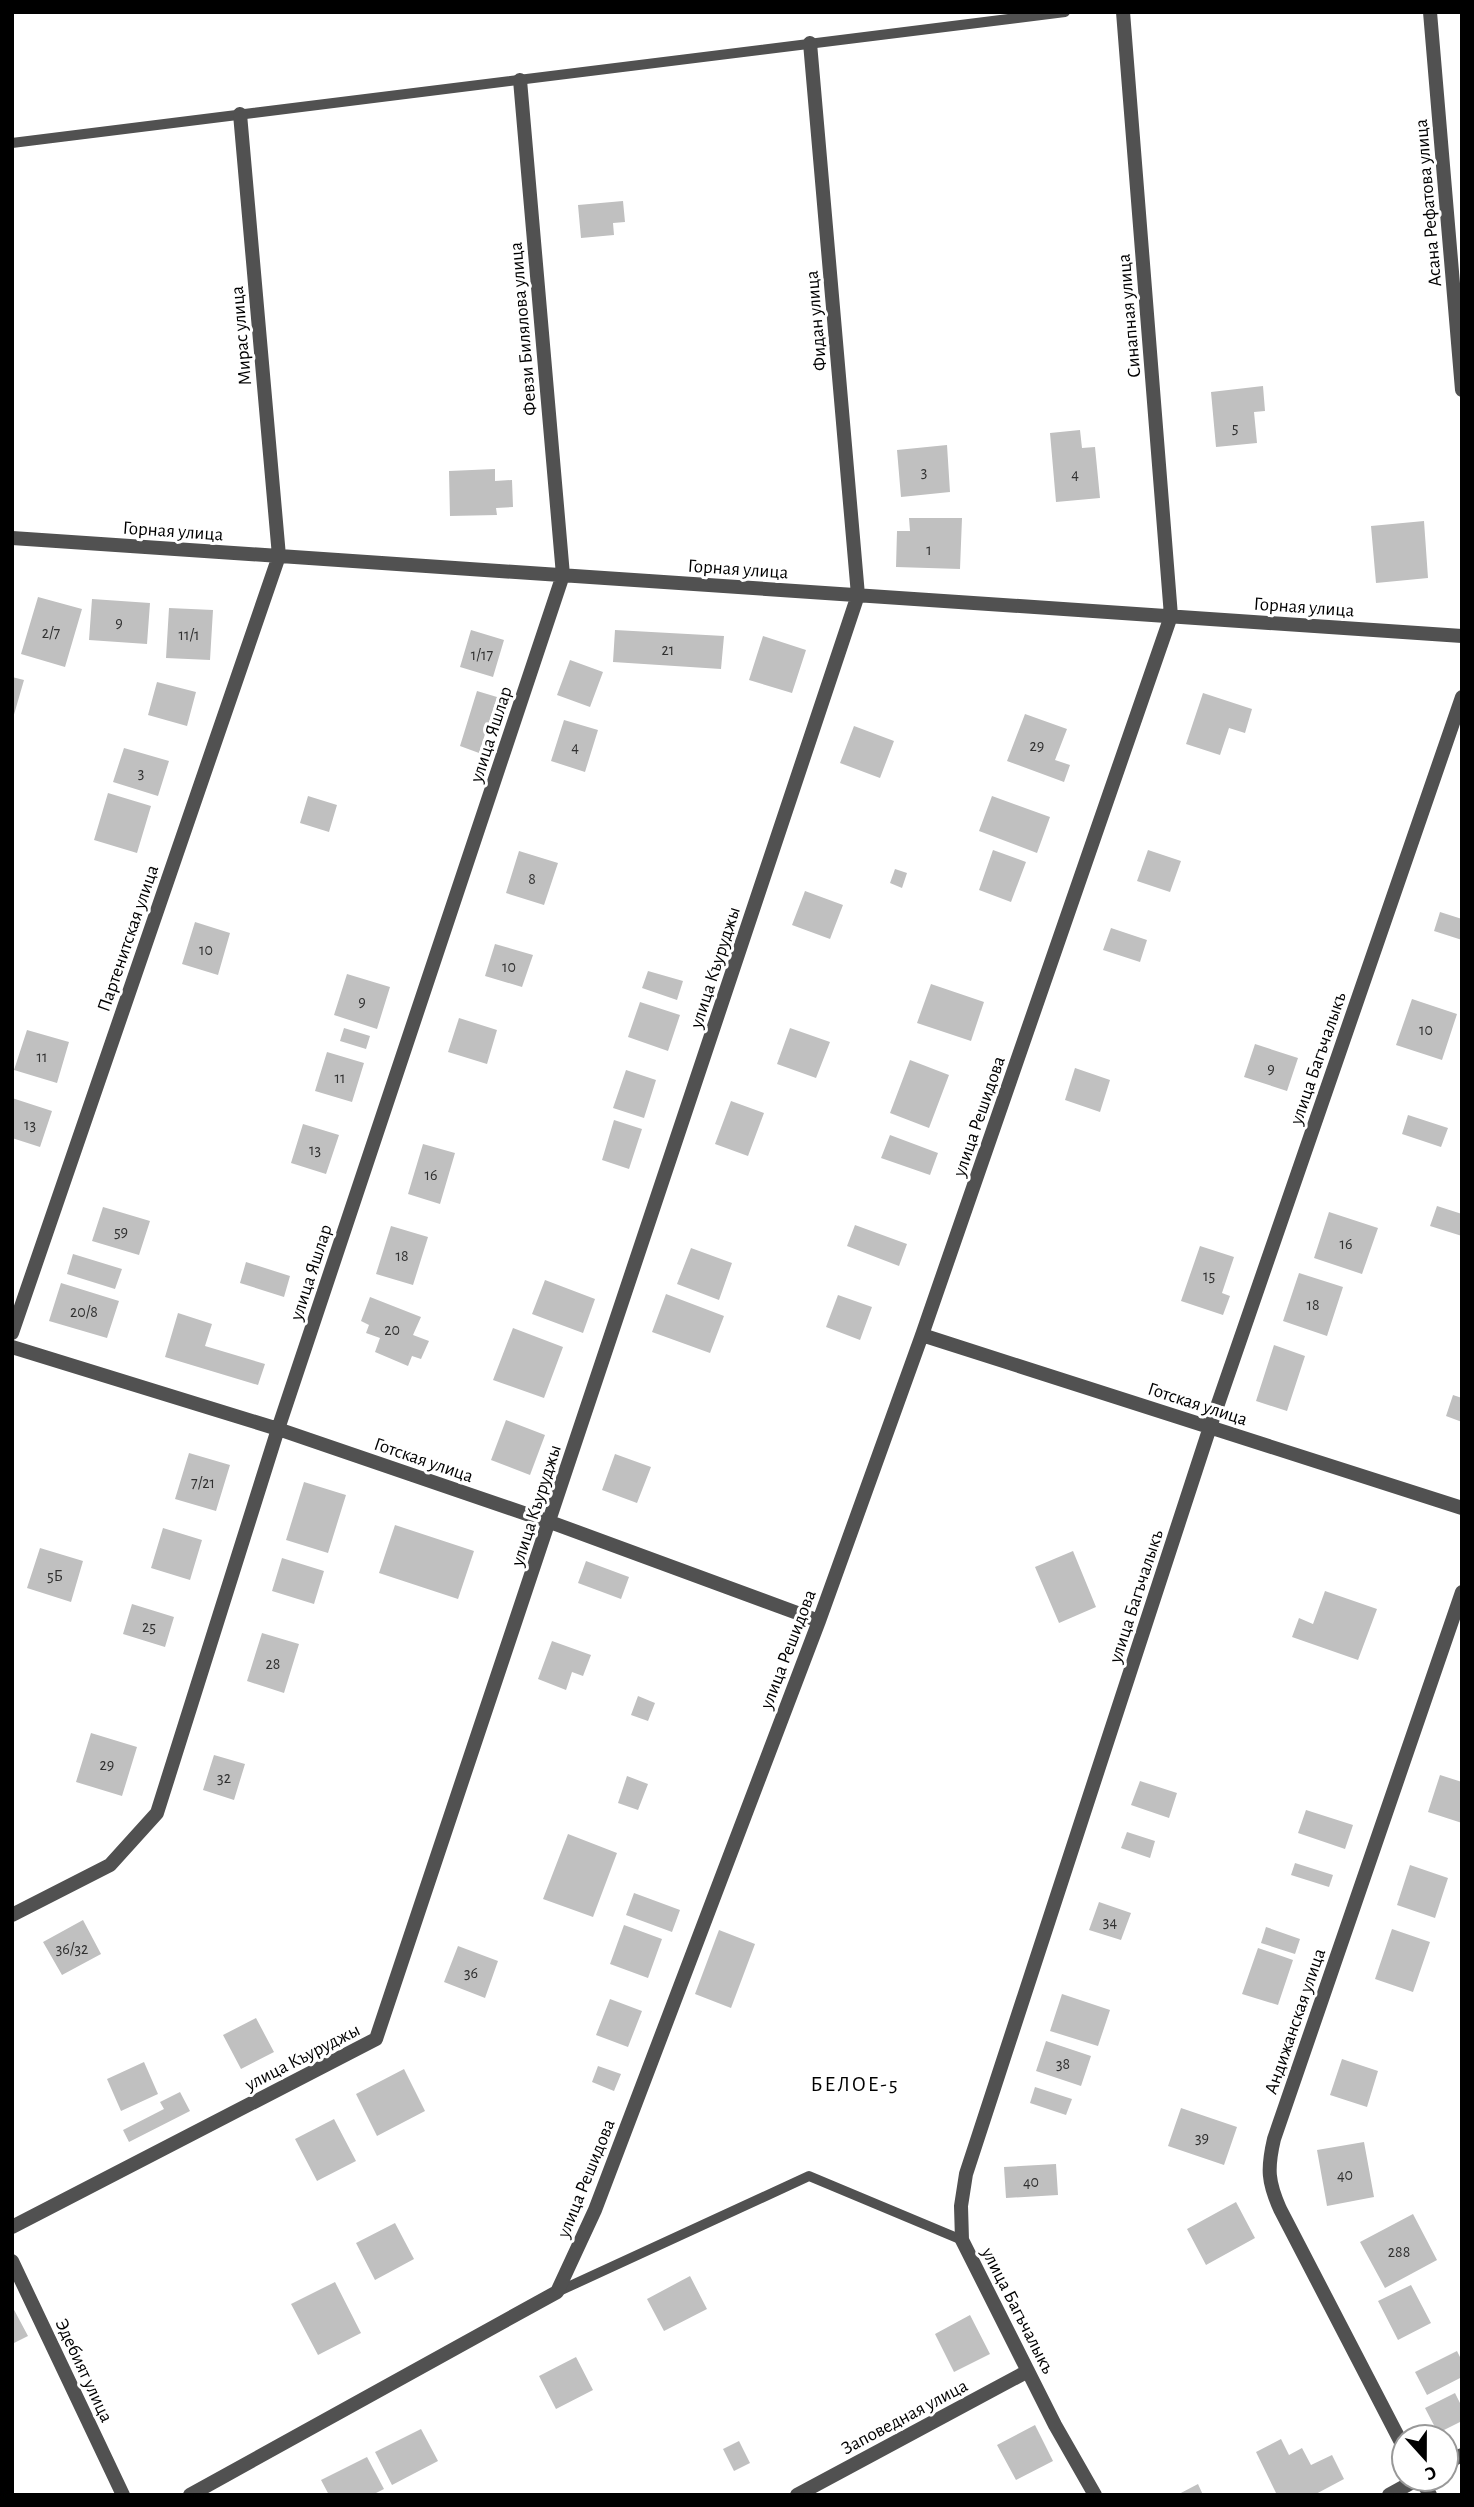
<svg xmlns="http://www.w3.org/2000/svg" width="1474" height="2507" viewBox="0 0 1474 2507" font-family="'Alegreya Sans',sans-serif">
	<rect width="100%" height="100%" fill="#fff"/>
	<path fill="#c0c0c0" d="M623,201L625,222L613,223L614,235L581,238L578,205Z
		M1263,386L1265,411L1254,412L1257,443L1216,447L1211,392Z
		M1080,430L1082,448L1095,447L1100,498L1056,502L1050,433Z
		M947,445L950,492L901,497L897,450Z
		M495,469V481L512,480L513,507L496,508L497,515L450,516L449,471Z
		M909,518H962L960,569L896,567L897,531H910Z
		M1424,521L1428,578L1376,583L1371,526Z
		M38,597L82,609L65,667L21,654Z
		M92,599L150,603L147,644L89,640Z
		M169,608L213,610L210,660L166,658Z
		M471,630L504,640L493,677L460,667Z
		M615,630L724,636L721,669L613,662Z
		M763,636L806,650L792,693L749,680Z
		M570,660L603,672L590,707L557,695Z
		M12,677L24,680L13,718H12Z
		M157,682L196,692L187,726L148,715Z
		M477,691L497,697L479,753L460,746Z
		M1203,693L1252,709L1245,733L1229,728L1220,755L1186,744Z
		M1025,714L1067,729L1055,760L1070,765L1064,782L1007,761Z
		M564,720L598,730L585,772L551,761Z
		M854,726L894,741L880,778L840,763Z
		M124,748L169,761L158,796L113,782Z
		M108,793L151,806L137,853L94,840Z
		M308,796L337,805L329,832L300,823Z
		M992,796L1050,817L1037,853L979,831Z
		M993,850L1026,862L1011,902L979,890Z
		M1148,850L1181,861L1170,892L1137,881Z
		M519,851L558,863L544,905L506,893Z
		M895,869L907,873L902,888L890,883Z
		M805,891L843,905L830,939L792,925Z
		M1440,912L1462,919V940L1434,931Z
		M195,922L230,933L218,975L182,964Z
		M1111,928L1147,940L1140,962L1103,950Z
		M495,944L533,955L522,987L485,976Z
		M648,971L683,981L677,1000L642,988Z
		M347,974L390,987L377,1029L334,1015Z
		M931,984L984,1002L971,1041L917,1023Z
		M1412,999L1457,1014L1442,1060L1396,1045Z
		M640,1002L680,1015L668,1051L628,1037Z
		M459,1018L497,1030L487,1064L448,1052Z
		M344,1028L370,1036L366,1049L340,1041Z
		M790,1028L830,1042L816,1078L777,1064Z
		M27,1030L69,1042L57,1083L14,1070Z
		M1255,1044L1298,1058L1287,1091L1244,1077Z
		M327,1052L364,1063L352,1102L315,1091Z
		M910,1060L949,1075L929,1128L890,1113Z
		M1075,1068L1110,1080L1100,1112L1065,1100Z
		M626,1070L656,1080L644,1118L613,1108Z
		M12,1098L52,1111L40,1147L12,1138Z
		M731,1101L764,1113L748,1156L715,1144Z
		M1408,1115L1448,1128L1441,1147L1402,1134Z
		M614,1120L642,1129L629,1169L602,1160Z
		M303,1124L339,1135L326,1174L291,1163Z
		M890,1135L938,1153L930,1175L881,1158Z
		M423,1144L455,1153L440,1204L408,1194Z
		M1437,1206L1462,1214V1236L1430,1226Z
		M103,1207L150,1221L139,1255L92,1241Z
		M1329,1212L1378,1228L1362,1274L1314,1258Z
		M855,1225L907,1244L899,1266L847,1246Z
		M391,1226L428,1237L413,1285L376,1274Z
		M1200,1246L1234,1257L1222,1293L1230,1296L1223,1315L1181,1301Z
		M691,1248L732,1263L719,1300L677,1284Z
		M73,1254L122,1269L115,1289L67,1274Z
		M246,1262L290,1276L284,1297L240,1283Z
		M1299,1273L1343,1287L1327,1336L1283,1321Z
		M545,1280L595,1299L583,1333L532,1314Z
		M61,1283L119,1301L107,1338L49,1321Z
		M666,1294L724,1316L710,1353L652,1332Z
		M838,1295L872,1307L860,1340L826,1327Z
		M370,1297L421,1317L413,1335L429,1341L421,1359L412,1356L408,1366L375,1352L380,1338L366,1333L369,1325L361,1321Z
		M178,1313L212,1324L205,1346L265,1364L258,1385L165,1357Z
		M513,1328L563,1347L544,1398L493,1380Z
		M1274,1345L1305,1356L1287,1411L1256,1401Z
		M1453,1395L1462,1398V1422L1446,1416Z
		M506,1420L545,1435L530,1475L491,1460Z
		M189,1453L230,1465L216,1511L175,1499Z
		M615,1454L651,1467L637,1503L602,1490Z
		M304,1482L346,1495L328,1553L286,1540Z
		M395,1525L474,1551L458,1599L379,1573Z
		M163,1528L202,1540L190,1580L151,1568Z
		M40,1548L83,1561L71,1602L27,1588Z
		M1073,1551L1096,1607L1059,1623L1035,1567Z
		M282,1558L324,1571L314,1604L272,1591Z
		M586,1561L629,1577L621,1599L578,1583Z
		M1325,1591L1377,1609L1358,1660L1292,1637L1299,1618L1313,1624Z
		M132,1604L174,1617L165,1647L123,1634Z
		M262,1633L299,1644L284,1693L247,1681Z
		M552,1641L591,1655L583,1676L572,1672L566,1690L538,1679Z
		M638,1696L655,1703L648,1721L631,1715Z
		M91,1733L137,1747L122,1796L76,1782Z
		M214,1755L245,1764L234,1800L203,1790Z
		M1440,1775L1462,1782V1823L1428,1812Z
		M627,1776L648,1784L638,1810L618,1803Z
		M1140,1781L1177,1793L1169,1818L1131,1805Z
		M1306,1810L1353,1825L1345,1849L1298,1833Z
		M1127,1832L1155,1841L1150,1858L1121,1848Z
		M568,1834L617,1853L593,1917L543,1899Z
		M1295,1863L1333,1875L1329,1887L1291,1875Z
		M1410,1865L1448,1878L1435,1918L1397,1905Z
		M634,1893L680,1910L672,1932L626,1915Z
		M1099,1902L1131,1913L1121,1940L1089,1930Z
		M83,1920L101,1954L62,1975L43,1942Z
		M624,1925L662,1939L648,1978L610,1964Z
		M1266,1927L1300,1939L1295,1954L1261,1943Z
		M1392,1929L1430,1942L1413,1992L1375,1979Z
		M719,1930L755,1944L731,2008L695,1994Z
		M458,1946L498,1961L485,1998L444,1982Z
		M1258,1948L1293,1960L1278,2005L1242,1994Z
		M1062,1994L1110,2010L1098,2046L1050,2031Z
		M610,1999L642,2011L628,2047L596,2035Z
		M256,2018L274,2052L241,2069L223,2035Z
		M1046,2041L1091,2056L1081,2086L1036,2071Z
		M1342,2059L1378,2071L1367,2107L1330,2095Z
		M144,2062L158,2094L121,2111L107,2079Z
		M598,2066L621,2074L614,2091L592,2082Z
		M404,2069L425,2111L377,2136L356,2094Z
		M1035,2087L1072,2099L1066,2115L1030,2103Z
		M180,2092L190,2111L129,2142L123,2130L164,2109L160,2102Z
		M1181,2108L1237,2127L1224,2165L1168,2146Z
		M334,2119L356,2161L317,2181L295,2139Z
		M1364,2142L1374,2197L1327,2206L1317,2150Z
		M1056,2164L1058,2195L1006,2198L1004,2167Z
		M1236,2202L1255,2238L1206,2265L1187,2229Z
		M1413,2214L1437,2260L1385,2288L1360,2242Z
		M395,2223L414,2259L375,2280L356,2243Z
		M690,2276L707,2309L664,2331L647,2299Z
		M335,2282L361,2333L318,2355L291,2304Z
		M1411,2285L1431,2323L1398,2340L1378,2301Z
		M12,2306L28,2336L12,2344Z
		M970,2315L990,2354L954,2372L935,2334Z
		M1457,2351L1462,2361V2377L1427,2395L1415,2372Z
		M576,2357L593,2390L556,2409L539,2376Z
		M1455,2393L1462,2407V2421L1438,2433L1425,2408Z
		M1035,2425L1053,2461L1016,2480L997,2445Z
		M421,2429L438,2461L392,2485L375,2452Z
		M1281,2439L1289,2455L1302,2448L1311,2465L1332,2455L1344,2479L1314,2495H1277L1256,2452Z
		M739,2441L750,2463L734,2471L723,2449Z
		M367,2457L384,2489L372,2495H329L321,2480Z
		M1198,2484L1203,2495H1177Z"/>
	<g fill="none" stroke-linecap="round" stroke-linejoin="round">
		<path stroke="#515151" stroke-width="10" d="M12,143L1065,12
			M557,2292L809,2176L962,2240"/>
		<path stroke="#515151" stroke-width="14" d="M1430,12L1462,390
			M12,538L1462,636
			M12,1333L279,556L240,114
			M922,1335L1462,1508
			M12,1347L278,1429L550,1522L819,1621
			M12,1915L110,1865L157,1813L278,1429L563,575L520,80
			M12,2227L376,2039L858,595L810,43
			M12,2261L123,2495
			M1404,2448L1280,2209C1268,2182 1267,2169 1274,2139L1462,1592
			M1446,2463L1462,2455
			M1421,2479L1430,2495
			M190,2495L557,2292L595,2210L819,1621L922,1335L1171,616L1123,12
			M797,2495L1028,2371
			M1095,2495L1055,2425L962,2240L961,2206L966,2174L1210,1427L1462,697
			M1389,2495L1418,2479"/>
	</g>
	<g text-anchor="middle" stroke-width="6" stroke-linejoin="round" paint-order="stroke">
		<g font-size="16" fill="#303030">
			<text x="1235" y="433">5</text>
			<text x="924" y="477">3</text>
			<text x="1075" y="479">4</text>
			<text x="929" y="555">1</text>
			<text x="119" y="628">9</text>
			<text x="51" y="638">2/7</text>
			<text x="189" y="640">11/1</text>
			<text x="668" y="655">21</text>
			<text x="482" y="660">1/17</text>
			<text x="1037" y="751">29</text>
			<text x="575" y="752">4</text>
			<text x="141" y="778">3</text>
			<text x="532" y="884">8</text>
			<text x="206" y="955">10</text>
			<text x="509" y="972">10</text>
			<text x="362" y="1007">9</text>
			<text x="1426" y="1035">10</text>
			<text x="42" y="1062">11</text>
			<text x="1271" y="1074">9</text>
			<text x="340" y="1083">11</text>
			<text x="30" y="1130">13</text>
			<text x="315" y="1155">13</text>
			<text x="431" y="1180">16</text>
			<text x="121" y="1237">59</text>
			<text x="1346" y="1249">16</text>
			<text x="402" y="1261">18</text>
			<text x="1209" y="1281">15</text>
			<text x="1313" y="1310">18</text>
			<text x="84" y="1317">20/8</text>
			<text x="392" y="1335">20</text>
			<text x="203" y="1488">7/21</text>
			<text x="55" y="1581">5Б</text>
			<text x="149" y="1632">25</text>
			<text x="273" y="1669">28</text>
			<text x="107" y="1770">29</text>
			<text x="224" y="1783">32</text>
			<text x="1110" y="1927">34</text>
			<text x="72" y="1954">36/32</text>
			<text x="471" y="1978">36</text>
			<text x="1063" y="2069">38</text>
			<text x="1202" y="2143">39</text>
			<text x="1345" y="2180">40</text>
			<text x="1031" y="2187">40</text>
			<text x="1399" y="2257">288</text>
		</g>
		<g font-size="19" fill="#000" stroke="#fff">
			<text transform="translate(1427 203) rotate(-95)" y="7">Асана Рефатова улица</text>
			<text transform="translate(1128 316) rotate(-95)" y="7">Синапная улица</text>
			<text transform="translate(815 321) rotate(-95)" y="7">Фидан улица</text>
			<text transform="translate(522 329) rotate(-95)" y="7">Февзи Билялова улица</text>
			<text transform="translate(240 336) rotate(-95)" y="7">Мирас улица</text>
			<text transform="translate(173 530) rotate(4)" y="7">Горная улица</text>
			<text transform="translate(738 568) rotate(4)" y="7">Горная улица</text>
			<text transform="translate(1304 606) rotate(4)" y="7">Горная улица</text>
			<text transform="translate(490 734) rotate(-72)" y="7">улица Яшлар</text>
			<text transform="translate(127 938) rotate(-71)" y="7">Партенитская улица</text>
			<text transform="translate(714 967) rotate(-72)" y="7">улица Къуруджы</text>
			<text transform="translate(1317 1058) rotate(-71)" y="7">улица Багъчалыкъ</text>
			<text transform="translate(978 1116) rotate(-71)" y="7">улица Решидова</text>
			<text transform="translate(310 1272) rotate(-72)" y="7">улица Яшлар</text>
			<text transform="translate(1198 1403) rotate(18)" y="7">Готская улица</text>
			<text transform="translate(424 1459) rotate(19)" y="7">Готская улица</text>
			<text transform="translate(535 1505) rotate(-72)" y="7">улица Къуруджы</text>
			<text transform="translate(1135 1596) rotate(-72)" y="7">улица Багъчалыкъ</text>
			<text transform="translate(787 1649) rotate(-69)" y="7">улица Решидова</text>
			<text transform="translate(1294 2021) rotate(-71)" y="7">Андижанская улица</text>
			<text transform="translate(302 2056) rotate(-27)" y="7">улица Къуруджы</text>
			<text transform="translate(585 2178) rotate(-68)" y="7">улица Решидова</text>
			<text transform="translate(1019 2310) rotate(63)" y="7">улица Багъчалыкъ</text>
			<text transform="translate(85 2370) rotate(65)" y="7">Эдебият улица</text>
			<text transform="translate(904 2416) rotate(-28)" y="7">Заповедная улица</text>
		</g>
		<g font-size="21" letter-spacing="2" fill="#000" stroke="#fff">
			<text x="855" y="2091">БЕЛОЕ-5</text>
		</g>
	</g>
	<rect width="1474" height="2507" fill="none" stroke="#000000" stroke-width="28"/>
	<g transform="translate(1425 2458) rotate(159)"><circle r="33" fill="#ffffff" stroke="#999999" stroke-width="2"/>
	<path d="M0-5L12 26L0 18L-12 26Z" fill="#000000"/>
	<text y="-10" font-size="19" font-weight="bold" text-anchor="middle" fill="#000000">С</text>
	</g>
</svg>
